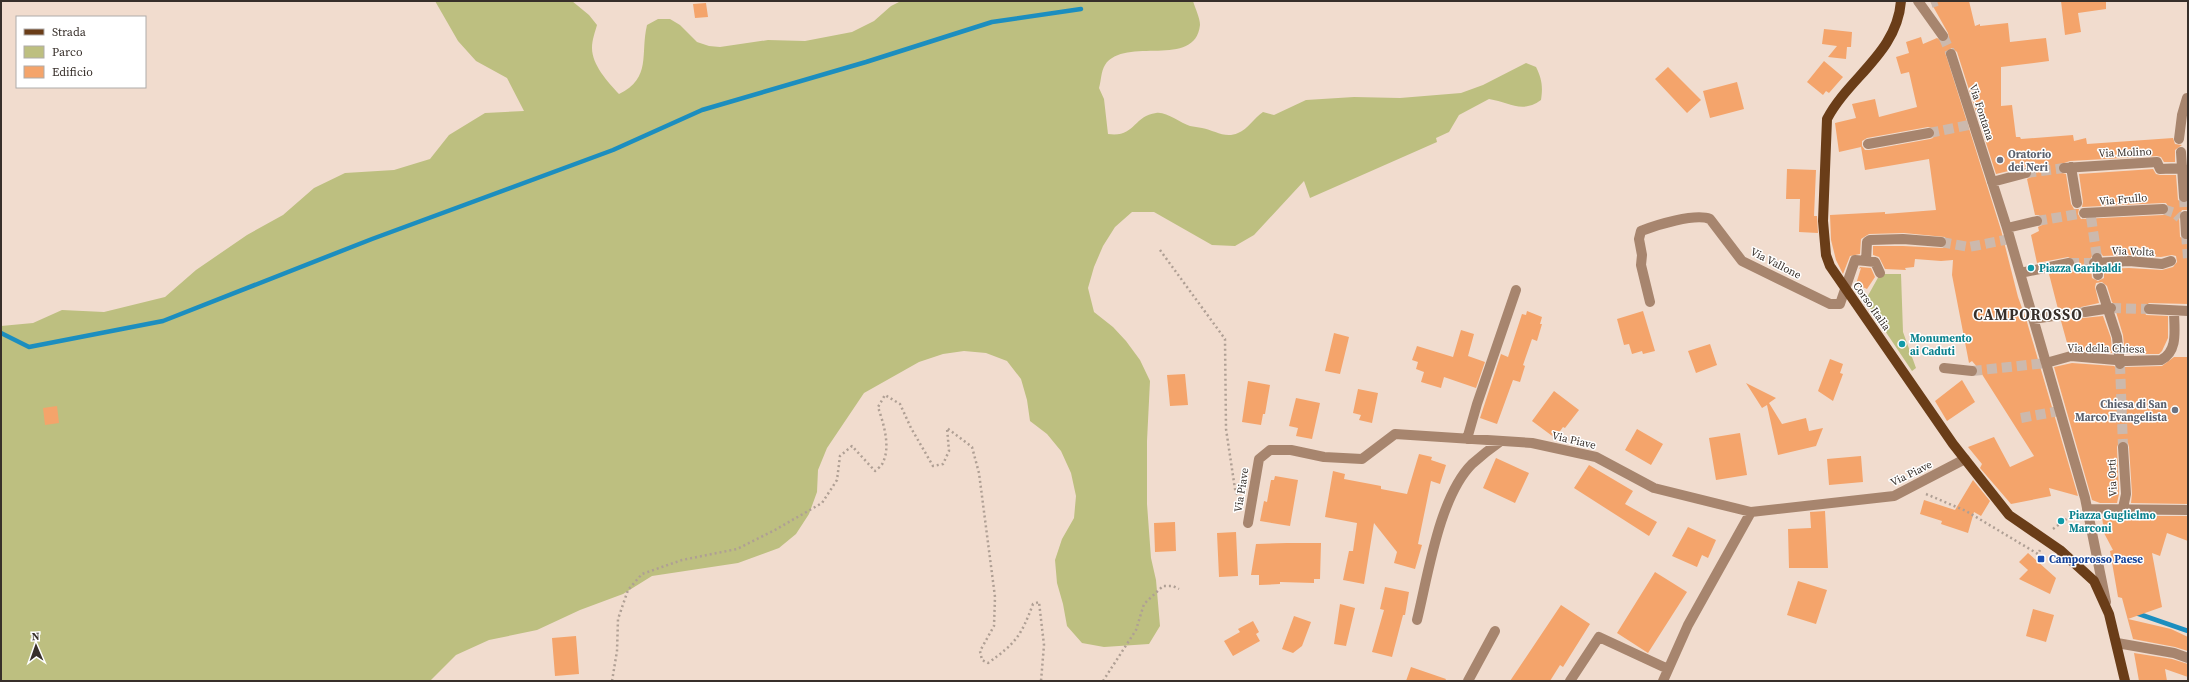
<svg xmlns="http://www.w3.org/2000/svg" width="2189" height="682" viewBox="0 0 2189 682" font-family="'Source Serif 4',serif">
	<rect width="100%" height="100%" fill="#f1dcce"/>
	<path fill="#bdbf80" d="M435,1H572L589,15L597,25C595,32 592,40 592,48C592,65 608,82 619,94C652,78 640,54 647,25L658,19H670L680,25L697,42L709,46L720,47L768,40L805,41L852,32L874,21L891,6L901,1H1193C1195,8 1200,18 1200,25C1195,70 1125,35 1105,65C1101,71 1101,82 1099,88L1104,99L1108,134C1135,138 1133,116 1156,113C1166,111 1180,123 1190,126C1194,127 1198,127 1202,128C1214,130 1225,139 1238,133C1248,129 1254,118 1263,112L1274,115L1306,100L1354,97L1400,98L1461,93L1483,85L1526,63L1536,67C1542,79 1543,87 1541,100C1522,114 1509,102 1489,99L1459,115L1449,132L1436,138L1437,142L1310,198L1304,181L1254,235L1235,246L1212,245L1154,212H1132L1115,227L1103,246L1094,267L1088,288L1094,312L1113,327L1126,341L1140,360L1150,381L1147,441V504L1151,558L1156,580L1160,626L1149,644L1104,647L1082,643L1067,626L1063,604L1057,583L1055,560L1062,539L1074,518L1076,496L1071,473L1061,451L1047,434L1030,421L1027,400L1021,379L1007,361L986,353L964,351L943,354L919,362L864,393L827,448L818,470L817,492L809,514L796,534L779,548L738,563L652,576L623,594L580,610L537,630L489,640L456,655L430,681H1V326L33,323L62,310L104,312L165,297L196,270L247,235L283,215L314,188L345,173L394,170L430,159L449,135L485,113L524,111L507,78L476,61L458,41Z
		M1880,274H1901L1903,332L1916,368L1912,371L1865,301Z"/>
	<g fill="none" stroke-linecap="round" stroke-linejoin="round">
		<path stroke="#1c8ebf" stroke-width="4.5" d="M1,333L29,347L163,321L372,239L613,150L702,110L866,62L992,22L1081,9
			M2136,613L2188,631"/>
	</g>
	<path fill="#f4a46b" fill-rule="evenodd" d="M1930,1H1969L1975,26L1980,24V26L2008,23L2010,42L2046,38L2049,61L2001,67V106L2012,105L2016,137H2020L2021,139L2073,135L2074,141L2086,138L2087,144L2173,138L2175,144L2182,145L2175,150V162H2164L2161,157L2157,156L2070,161L2058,165L2059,172L2066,174L2071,204L2074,209H2079L2078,214L2081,219L2163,215L2169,212V208L2166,203H2163L2082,207L2083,202L2079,174L2153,169L2156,174L2160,175H2176L2178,200L2184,203L2188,202V210H2182L2179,216L2180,237L2188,240V304L2149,303L2143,308L2146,315L2168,316V338L2162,351L2159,354H2125L2123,335L2116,312L2117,307L2112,302L2107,286L2102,282L2096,283L2095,287L2099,303L2081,307L2079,313L2083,318L2103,316L2111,338L2112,353L2069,350L2061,321L2066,318V314L2063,309H2058L2049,274L2071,269L2075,265V261L2068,257L2037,263L2031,235L2039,231L2038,227L2042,225L2043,220L2039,215H2035L2027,179L2031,177L2032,171L2025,167L1996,174L1957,52L1952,48L1945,52L2001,230L2018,297L2027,322L2078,496L2049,488L2051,496L2011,504L1980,468L1982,464L1968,447L1994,437L2010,467L2034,456L1978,368L1972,361L1969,363L1952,275L1953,260L1941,261L1915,259L1914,267L1905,268L1906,270L1885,269L1879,257L1873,255V246H1903L1943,248L1947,243L1945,237L1904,233L1869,234L1861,239L1860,254L1850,256L1843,274L1836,260L1831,240L1830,215L1885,212V214L1936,210L1929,159L1865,170L1861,147L1839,152L1835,123L1856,118L1852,104L1875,99L1879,117L1917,107L1909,72L1901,74L1896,57L1909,53L1906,42L1921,37L1923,44L1937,38L1943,42L1949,39L1948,33ZM1928,127L1934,129L1935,132L1933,138L1930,139L1869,150H1865L1862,146V141L1867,138ZM2094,252H2100L2103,256L2129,255L2161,257L2172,255L2176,256L2177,262L2173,267L2162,270L2129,268L2104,269V278L2098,281L2092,278L2091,269L2088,264Z
		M2061,1H2106V9L2078,13L2081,32L2065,35Z
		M706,3L708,17L695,18L693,4Z
		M1824,29L1852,32L1851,47H1847L1846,59L1828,57L1837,46L1822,44Z
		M1824,61L1843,77L1829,93L1826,91L1823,95L1807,82Z
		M1668,67L1701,100L1687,113L1655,79Z
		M1737,82L1744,109L1710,118L1703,91Z
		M1787,169L1816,170L1814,216H1817L1818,233L1799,232L1800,199H1786Z
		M1860,267L1871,268L1875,277L1867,289L1856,284L1861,268L1859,269Z
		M1527,311L1542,317L1540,324H1542L1537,341L1532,339L1523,365L1525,366L1520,382L1513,380L1497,424L1480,418L1501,354L1508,357L1522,314L1526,315Z
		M1643,311L1655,351L1643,354L1642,351L1632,354L1629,344L1624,345L1617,319Z
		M1461,330L1474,334L1468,356L1485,362L1476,388L1444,377L1441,388L1421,382L1424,372L1416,369L1418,362L1412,360L1417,346L1453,357Z
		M1334,333L1349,337L1340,374L1325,371Z
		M1710,344L1717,365L1696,373L1688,351Z
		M2174,357H2188V504L2131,503L2132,494L2129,447L2128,443L2123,441L2119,442L2117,447L2119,494L2117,503H2100L2092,500L2054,367L2072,363L2114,366L2120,370L2125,367L2162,366Z
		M1830,359L1843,364L1840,373L1843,374L1833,401L1818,391Z
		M1185,374L1188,405L1170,406L1167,375Z
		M1962,380L1975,402L1947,421L1935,401Z
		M1248,381L1270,385L1265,414H1263L1261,425L1242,422Z
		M1746,383L1776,398L1769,403L1782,424L1806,418L1809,431L1823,428L1816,446L1778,455L1767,405L1762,408Z
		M1358,389L1378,393L1372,423L1359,420L1361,415L1353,413Z
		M1554,391L1579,410L1565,428L1563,427L1555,438L1532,421Z
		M1296,398L1320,403L1312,439L1296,436L1298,428L1289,426Z
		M57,406L59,423L45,425L43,408Z
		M1637,429L1663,444L1651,465L1625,450Z
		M1740,433L1747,475L1716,480L1709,438Z
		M1419,454L1432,457L1431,460L1446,465L1440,484L1431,481L1418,544L1422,545L1415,569L1394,563L1397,552L1374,523L1364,584L1343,580L1349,551H1353L1357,523L1325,517L1333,471L1345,474L1344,479L1381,486V489L1407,494Z
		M1861,456L1863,482L1829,485L1827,459Z
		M1496,458L1529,473L1515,503L1483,488Z
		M1589,465L1633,491L1625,504L1657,522L1649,536L1574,488Z
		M1275,476L1298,480L1290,526L1260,521L1264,501L1267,502L1271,480H1274Z
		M1973,480L1990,501L1981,516L1974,512L1968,533L1941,524L1942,521L1920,514L1924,500L1955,510Z
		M1825,511L1828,568H1789L1788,529L1811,528L1810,512Z
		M2102,516H2188V541L2167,533L2160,556L2152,553L2162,607L2128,619L2171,629L2188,637V651L2175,647L2133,639L2122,598L2118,597L2110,551L2113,550L2104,533Z
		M1175,522L1176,551L1155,552L1154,523Z
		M1688,527L1716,540L1708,558L1702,555L1697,567L1672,556Z
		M1236,532L1238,576L1219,577L1217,533Z
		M1287,543H1321L1320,579H1314V583L1280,582V584L1259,585V575H1251L1256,544Z
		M2028,553L2056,578L2050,594L2019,579L2028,570L2019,562Z
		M1655,572L1687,592L1648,653L1617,633Z
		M1798,581L1827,590L1816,624L1787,615Z
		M1385,587L1409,592L1405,615H1403L1392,657L1372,652L1384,610L1380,609Z
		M1340,604L1355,608L1346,646L1334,644Z
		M1561,605L1590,624L1563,667L1560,665L1550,681H1510Z
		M2033,609L2054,615L2046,642L2026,636Z
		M1294,616L1311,622L1302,646L1293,653L1282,649Z
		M1253,621L1259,632L1256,634L1260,641L1233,656L1224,641L1240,632L1238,629Z
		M576,636L579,674L555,676L552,638Z
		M2134,653L2172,659L2188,664V677L2165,669L2167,681H2139Z
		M1411,667L1446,679L1445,681H1406Z"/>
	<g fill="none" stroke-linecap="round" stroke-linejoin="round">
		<path stroke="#ccb9ad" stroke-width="10" stroke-dasharray="10 5" stroke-linecap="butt" d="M1931,3L1937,1
			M1943,36L1951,54
			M1929,133L1969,125
			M2026,173L2064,168
			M2184,197L2185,216
			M2163,209L2175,213L2180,218
			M2091,217L2097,258
			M2037,221L2084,213
			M2186,234L2188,258
			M1941,242L1969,247L2010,239
			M2069,263H2094
			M2111,308L2149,309
			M2060,315L2085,312
			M2120,364L2123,447
			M1972,371L2046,363
			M2021,418L2059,411"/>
		<path stroke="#af9f94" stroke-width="2.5" stroke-dasharray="2 3" stroke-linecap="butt" d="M1160,250L1225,339L1226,429L1235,489L1239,499
			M1926,494L1966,511L2038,554L2040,550
			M2053,529L2076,512
			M612,681L617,651L618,619L628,590L642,574L682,560L737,549L775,530L822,503L837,480L840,456L852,446L875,471C877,469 882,466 883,462C891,446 883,422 878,407L885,395L900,404L911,428L933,466L943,464L949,451L947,428L972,447L979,473L995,597L994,626L980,651L982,660L988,663C1016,643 1021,636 1033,604L1039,602L1044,645L1041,681
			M1103,681L1136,630L1144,604L1163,586H1173L1179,589"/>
		<path stroke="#a7856e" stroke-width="10" d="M1918,1L1943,36
			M1951,54L2007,228L2085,498L2106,602
			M2179,139L2182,115L2187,98
			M1868,144L1929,133
			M2181,152L2184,197
			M2071,167L2077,203
			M2064,168L2157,162L2160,169L2183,168
			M1992,182L2026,173
			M2084,213L2163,209
			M2185,216L2186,234
			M2007,228L2037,221
			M2097,258L2098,275
			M1866,261L1875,262L1880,273
			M2094,263L2129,261L2162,264L2171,261
			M2020,273L2069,263
			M2101,288L2117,337L2120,364
			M1650,302L1641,265L1642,255L1639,239L1641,231C1656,225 1695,213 1710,219L1742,261L1830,304H1840L1855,260L1866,261L1867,242L1870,240L1903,239L1941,242
			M2149,309L2188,311
			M2085,312L2111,308
			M2033,319L2060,315
			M2046,363L2071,356L2127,361L2161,360C2179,351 2174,328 2174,311
			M1944,368L1972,371
			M1467,439L1477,404L1516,290
			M2123,447L2126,494L2123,508
			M2087,509L2188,510
			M1248,523L1259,459L1270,450H1291L1324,457L1362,459L1395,434L1532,443L1596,457L1654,488L1751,512L1894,496L1965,459
			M1417,620C1428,576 1439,497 1472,464C1481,456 1491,448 1501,441
			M2117,643L2174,653L2188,658
			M1468,681L1495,631
			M1570,681L1599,637L1668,669
			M1663,681L1688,625L1751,512"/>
		<path stroke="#6a3d18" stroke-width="10" d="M1901,1C1897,53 1849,77 1827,119L1823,221L1826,255L1830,266L1953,444L2009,515L2060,550L2094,581L2109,614L2125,681"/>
	</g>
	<g fill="#6b7280" stroke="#fff" stroke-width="1.5">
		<circle cx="2000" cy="160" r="4"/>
		<circle cx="2175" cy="410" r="4"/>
	</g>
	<g fill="#0f9aa8" stroke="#fff" stroke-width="1.5">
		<circle cx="2031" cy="268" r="4"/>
		<circle cx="1902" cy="344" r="4"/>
		<circle cx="2061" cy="521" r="4"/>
	</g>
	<rect fill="#1a4fb4" stroke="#fff" stroke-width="1.5" x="2037" y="555" width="8" height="8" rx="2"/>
	<g text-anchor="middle" stroke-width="3" stroke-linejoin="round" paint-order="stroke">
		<g font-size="11" fill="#372f2a" stroke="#fff">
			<text transform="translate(1982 112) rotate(72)" y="4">Via Fontana</text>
			<text transform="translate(2125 152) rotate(-2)" y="4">Via Molino</text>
			<text transform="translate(2123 199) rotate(-5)" y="4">Via Frullo</text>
			<text transform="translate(2133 251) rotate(2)" y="4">Via Volta</text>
			<text transform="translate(1776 263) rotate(27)" y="4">Via Vallone</text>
			<text transform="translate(1872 306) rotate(55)" y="4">Corso Italia</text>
			<text transform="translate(2106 348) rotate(1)" y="4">Via della Chiesa</text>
			<text transform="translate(1574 440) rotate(13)" y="4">Via Piave</text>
			<text transform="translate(1911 473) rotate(-26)" y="4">Via Piave</text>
			<text transform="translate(2112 478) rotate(-92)" y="4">Via Orti</text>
			<text transform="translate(1241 490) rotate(-81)" y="4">Via Piave</text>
		</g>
		<g font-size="11" font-weight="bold" fill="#5b616d" stroke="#fff" text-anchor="start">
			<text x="2008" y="158">Oratorio<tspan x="2008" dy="13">dei Neri</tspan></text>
			<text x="2167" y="408" text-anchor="end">Chiesa di San<tspan x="2167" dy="13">Marco Evangelista</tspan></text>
		</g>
		<g font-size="11" font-weight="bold" fill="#0d838f" stroke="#fff" text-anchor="start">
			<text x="2039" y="272">Piazza Garibaldi</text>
			<text x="1910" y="342">Monumento<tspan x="1910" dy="13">ai Caduti</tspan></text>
			<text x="2069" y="519">Piazza Guglielmo<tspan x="2069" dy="13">Marconi</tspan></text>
		</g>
		<g font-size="11" font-weight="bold" fill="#164399" stroke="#fff" text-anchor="start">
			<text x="2049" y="563">Camporosso Paese</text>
		</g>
		<g font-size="15" font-weight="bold" letter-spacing="1" fill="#372f2a" stroke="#fff">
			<text x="2028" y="320">CAMPOROSSO</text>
		</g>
	</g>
	<rect width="2189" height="682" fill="none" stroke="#372f2a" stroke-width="4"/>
	<rect x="16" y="16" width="130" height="72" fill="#ffffff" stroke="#afacaa"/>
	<rect x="24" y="29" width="20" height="6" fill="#6a3d18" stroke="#afacaa"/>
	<text x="52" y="36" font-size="12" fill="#372f2a">Strada</text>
	<rect x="24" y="46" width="20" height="12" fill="#bdbf80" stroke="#afacaa"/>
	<text x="52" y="56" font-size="12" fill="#372f2a">Parco</text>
	<rect x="24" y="66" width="20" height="12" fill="#f4a46b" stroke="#afacaa"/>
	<text x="52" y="76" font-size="12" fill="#372f2a">Edificio</text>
	<g transform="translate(36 646) rotate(358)" stroke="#ffffff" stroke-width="3" paint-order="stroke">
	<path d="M0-3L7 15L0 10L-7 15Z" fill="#372f2a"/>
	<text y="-6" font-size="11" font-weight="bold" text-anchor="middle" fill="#372f2a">N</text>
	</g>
</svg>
